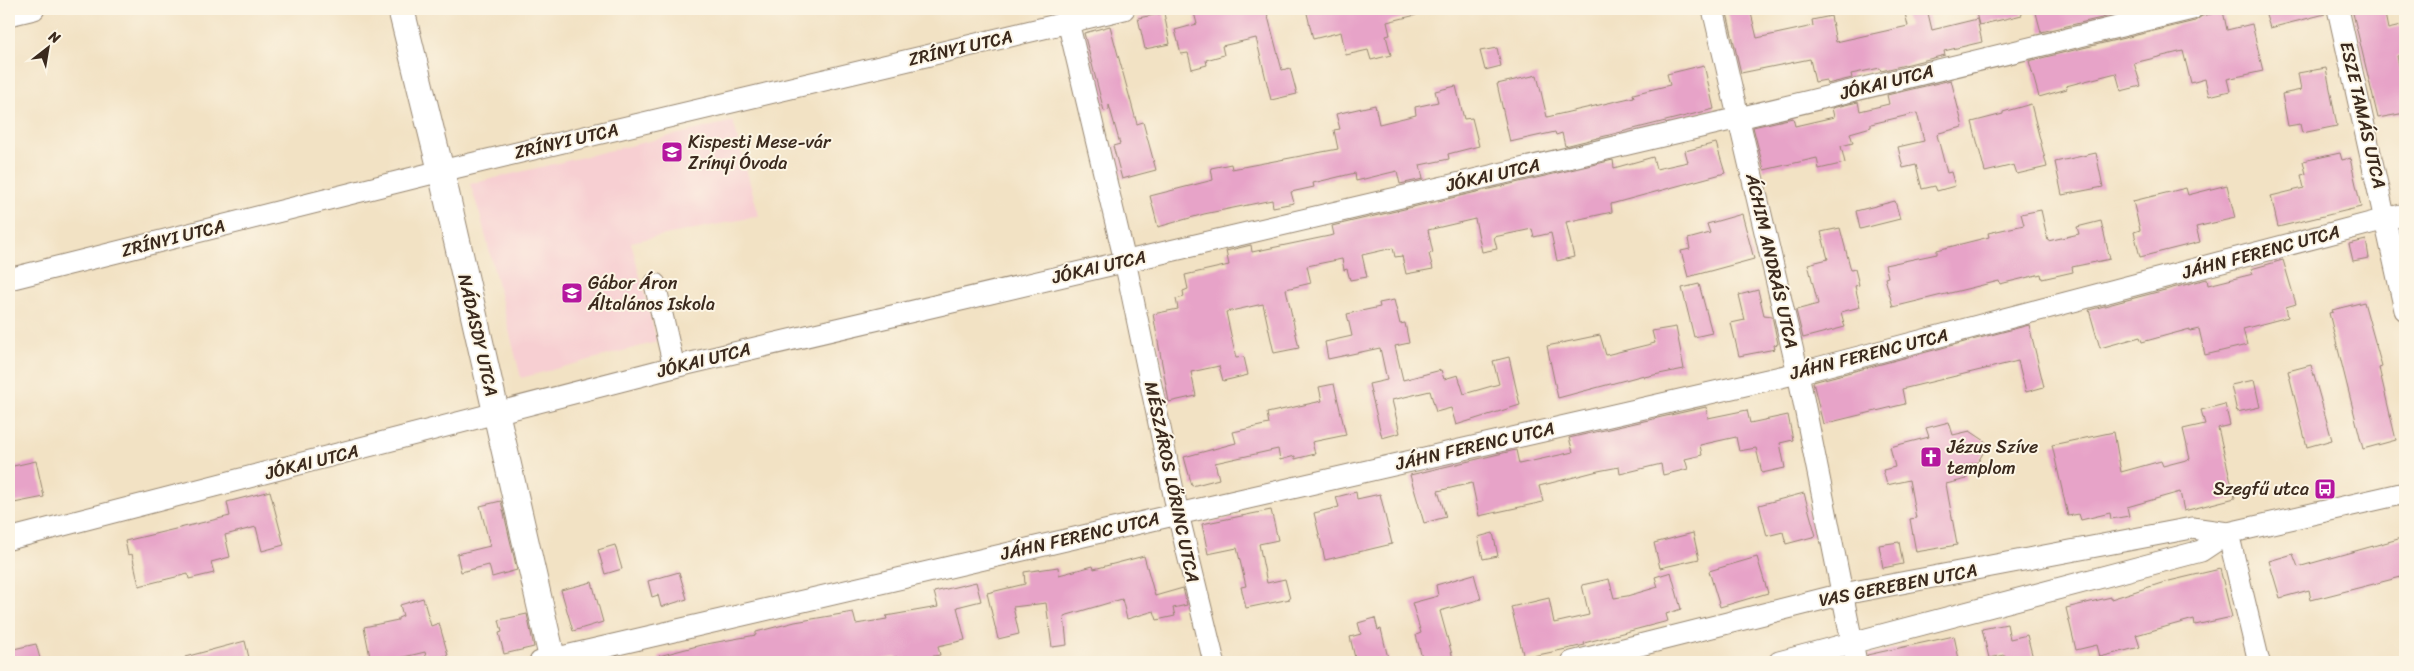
<svg xmlns="http://www.w3.org/2000/svg" width="2414" height="671" viewBox="0 0 2414 671" font-family="Sriracha,sans-serif">
	<rect width="100%" height="100%" fill="#fcf5e5"/>
	<filter id="ink" filterUnits="userSpaceOnUse"><feTurbulence type="fractalNoise" baseFrequency=".02" numOctaves="2"/><feDisplacementMap in="SourceGraphic" scale="10" xChannelSelector="R" yChannelSelector="G"/><feConvolveMatrix kernelMatrix="1 2 1 2 8 2 1 2 1" color-interpolation-filters="sRGB"/></filter>
	<filter id="wash" filterUnits="userSpaceOnUse"><feTurbulence type="fractalNoise" baseFrequency=".0096" numOctaves="4" result="noise"/><feDisplacementMap in="SourceGraphic" scale="20" xChannelSelector="R" yChannelSelector="G"/><feGaussianBlur stdDeviation="1.12" result="paint"/><feColorMatrix in="noise" values="0 0 0 0 0 0 0 0 0 0 0 0 0 0 0 0 0 1.4 0 .05"/><feComposite in="paint" operator="in"/></filter>
	<g filter="url(#wash)">
		<rect width="100%" height="100%" fill="#f2e2c4"/>
		<path fill="#f7cfd2" d="M733,121L759,216L631,242L657,342L521,378L481,218L470,184Z"/>
		<g id="blocks">
			<path fill="#e7a3c8" d="M1193,9H1266L1282,70L1290,68L1297,94L1271,100L1256,38L1222,46L1224,55L1206,60L1207,65L1192,69L1188,53L1181,54L1175,30L1197,24Z
				M1306,9H1416V15L1387,22L1390,35L1386,36L1391,55L1371,60L1368,50L1346,55L1341,32L1313,39Z
				M1726,9H1750L1757,38L1813,26L1812,20L1831,16L1836,42L1908,26L1904,9H1927L1932,30L1977,19L1982,42L1944,51L1945,55L1881,71L1880,68L1851,74L1852,78L1827,84L1826,80L1815,82L1810,59L1741,73Z
				M1975,9H2021L2022,15L1979,25Z
				M2035,9H2140L2041,32Z
				M2264,9H2324L2325,14L2270,28Z
				M2352,9H2384L2388,29L2405,25V54L2397,56L2405,92V113L2378,118Z
				M2223,11L2227,30L2252,24L2263,71L2227,79L2230,91L2209,96L2205,79L2191,83L2183,51L2134,63L2141,86L2121,91L2116,73L2066,86L2067,89L2039,97L2029,61L2195,21L2202,16Z
				M1164,13L1170,44L1145,49L1138,18Z
				M1110,26L1137,124L1143,122L1156,170L1122,179L1113,146L1120,144L1109,105V110L1104,111L1084,33Z
				M1497,48L1501,66L1485,70L1480,51Z
				M1704,65L1714,109L1565,146L1562,133L1556,135L1555,132L1510,142L1497,84L1537,75L1547,117L1634,97L1633,94L1670,85L1667,74Z
				M2326,68L2337,126L2302,133L2300,124L2288,126L2282,94L2301,90L2298,73Z
				M1951,80L1963,127L1939,133L1937,135L1947,173L1951,172L1955,186L1937,191L1935,186L1922,189L1916,165L1903,168L1898,147L1924,141L1917,113L1871,124V127L1850,133L1853,143L1841,146L1845,163L1819,169L1817,158L1764,170L1753,127L1793,118L1795,126L1834,117L1832,108L1858,102L1860,111L1889,104L1887,95Z
				M1456,86L1464,119L1472,118L1479,146L1448,154L1449,159L1420,165L1423,179L1400,184L1397,171L1356,181L1355,173L1313,183L1314,187L1291,192L1294,203L1273,207L1272,200L1204,214L1158,227L1150,196L1213,180L1211,168L1231,164L1232,169L1338,149L1334,130L1340,129L1336,114L1375,105L1379,124L1416,115L1415,107L1438,102L1435,91Z
				M2031,104L2047,167L2017,174L2014,165L1985,172L1972,122L2003,114V112Z
				M1716,143L1725,173L1611,204L1612,212L1566,222L1574,257L1557,261L1551,233L1534,237L1532,229L1494,237L1497,249L1482,252L1475,219L1428,230L1433,253L1429,254L1433,269L1406,274L1402,256L1395,257L1393,248L1362,255L1367,277L1350,280L1347,269L1344,270L1342,259L1307,266L1311,283L1286,289L1299,348L1274,353L1263,304L1226,312L1236,358L1244,357L1248,375L1223,381L1219,366L1191,372L1196,396L1169,402L1153,314L1178,309L1176,299L1184,297L1183,291L1188,289L1185,275L1229,265L1226,251L1251,245L1252,252L1334,235L1332,226L1613,160L1614,168L1653,157L1656,169L1688,162L1685,151Z
				M2096,153L2103,187L2062,195L2055,162Z
				M2340,153L2342,160L2350,158L2361,207L2278,227L2271,196L2304,188L2301,175L2306,174L2303,161Z
				M2227,185L2235,218L2196,227L2200,242L2140,257L2134,232L2140,230L2133,201L2186,188L2188,195Z
				M1895,201L1900,219L1860,229L1856,211Z
				M2041,210L2048,241L2079,234L2077,227L2101,221L2110,259L2072,267L2073,272L2042,279L2041,274L2000,284L1999,281L1893,307L1885,278L1888,277L1885,265L1937,254V250L1989,237L1988,233L2024,225L2021,214Z
				M1742,214L1754,259L1688,277L1681,251L1690,249L1688,239L1710,233L1707,224Z
				M1840,228L1851,270L1855,269L1859,285L1855,286L1860,307L1841,312L1845,327L1803,338L1796,310L1818,304L1808,264L1828,259L1821,232Z
				M2366,240L2369,258L2353,261L2349,244Z
				M2283,260L2296,304L2286,307L2288,317L2243,329L2247,345L2205,355L2199,329L2190,331V329L2142,342L2140,337L2100,348L2089,310L2207,279L2208,285L2253,274L2251,269Z
				M1699,284L1712,333L1694,337L1682,288Z
				M1758,290L1764,315L1772,316L1778,344L1774,345L1775,349L1739,356L1731,323L1745,320L1739,295Z
				M1394,300L1400,324L1405,323L1409,343L1395,346L1403,380L1441,370L1444,379L1458,375L1464,394L1499,384L1493,361L1509,357L1520,405L1456,425L1451,408L1436,412L1430,391L1392,400L1400,433L1382,438L1369,384L1387,380L1380,348L1328,359L1325,342L1352,336L1347,314L1380,307L1379,303Z
				M2364,302L2382,367L2379,368L2396,440L2363,449L2329,313L2333,312L2332,310Z
				M2029,325L2044,387L2026,392L2018,361L1902,389L1905,404L1823,424L1813,382Z
				M1676,327L1684,369L1644,377V375L1558,398L1547,346L1600,335L1606,355L1655,343L1652,331Z
				M2311,365L2332,440L2307,447L2288,371Z
				M2254,380L2260,407L2237,412L2231,385Z
				M1334,384L1346,435L1312,442L1315,454L1295,459V456L1280,460L1278,449L1215,463L1219,479L1192,486L1184,457L1236,443L1233,432L1269,424L1267,413L1322,401L1319,387Z
				M2225,404L2230,425L2218,428L2235,498L2184,511L2180,492L2127,507L2129,516L2111,519L2110,513L2081,520L2079,514L2068,516L2052,445L2114,432L2121,472L2161,461L2163,466L2190,459L2183,429L2205,424L2201,410Z
				M1706,407L1708,418L1747,410L1750,423L1788,415L1793,440L1780,443L1785,468L1762,473L1756,448L1739,451L1736,437L1700,445L1702,455L1685,459L1688,469L1663,475L1661,464L1620,474L1619,467L1598,471L1539,486L1543,502L1479,516L1472,483L1438,491L1446,517L1424,523L1410,475L1516,450L1519,464L1573,452L1569,438Z
				M1949,422L1953,435L1970,431L1985,441L1987,446L1978,462L1963,466L1967,479L1946,484L1957,545L1916,552L1910,519L1916,518L1909,480L1887,485L1883,470L1895,467L1890,447L1929,437L1926,428Z
				M36,461L44,497L9,504V467Z
				M270,491L284,545L262,551L256,527L225,535L230,557L211,562L214,573L189,579L188,574L139,586L132,554L128,555L125,541L230,516L227,502Z
				M1356,492L1357,499L1380,494L1392,544L1325,560L1314,513L1339,507L1336,497Z
				M1804,493L1816,536L1786,544L1783,532L1767,536L1759,505Z
				M501,501L517,570L492,577L489,565L461,572L457,554L490,546L480,506Z
				M1271,510L1278,540L1259,544L1267,583L1285,579L1290,599L1246,608L1241,587L1246,586L1237,548L1208,554L1202,524Z
				M1493,533L1498,556L1483,559L1478,537Z
				M1693,533L1699,559L1660,568L1654,543Z
				M2402,538L2405,547V576L2311,600L2309,590L2280,598L2269,561L2293,554L2298,567Z
				M1899,542L1903,564L1883,568L1879,545Z
				M615,545L622,569L605,574L598,550Z
				M1144,556L1155,596L1183,588L1187,605L1173,608L1175,616L1157,620L1154,611L1127,619L1122,599L1064,616L1067,645L1052,647L1046,603L1013,607L1019,634L998,639L987,593L1025,584L1024,572L1058,567L1059,575L1093,566L1094,569Z
				M1757,557L1768,593L1720,607L1709,571Z
				M2220,569L2232,617L2195,625L2194,619L2136,635L2140,647L2100,657L2097,645L2076,650L2066,608L2111,597V599L2165,582Z
				M679,572L687,599L661,607L658,595L652,597L648,581Z
				M1671,572L1681,609L1666,614L1668,621L1584,643L1585,645L1524,658L1511,607L1549,598L1554,623L1589,615L1582,585L1609,579L1614,598L1627,596L1658,587L1655,577Z
				M1474,574L1481,599L1440,611L1454,662H1423L1416,635L1421,633L1412,603L1438,596L1436,585Z
				M592,582L603,622L573,631L561,590Z
				M976,582L981,601L957,607L965,640L938,646L940,655L923,658L924,662H898L897,657L865,662V659L847,662H660L659,656L701,645L756,635V632L795,622L853,612L856,624L887,619L886,616L938,607L934,592Z
				M423,598L431,626L439,623L448,655L427,661L425,652L383,662H371L364,627L398,620V618L403,616L400,605Z
				M527,614L534,647L504,654L499,633L502,632L499,620Z
				M1375,618L1378,630L1381,629L1389,662H1356L1350,637L1361,634L1358,623Z
				M2007,624L2010,639L2027,635L2034,662H2006L2005,655L1989,658L1982,629Z
				M1954,636L1959,659L1945,662H1868L1867,655Z
				M245,641L250,662H186L185,657Z
				M36,644L41,662H9V650Z"/>
		</g>
	</g>
	<g filter="url(#ink)">
		<use href="#blocks" fill-opacity="0" stroke="#968671" stroke-width="1"/>
		<g fill="none" stroke-linecap="round" stroke-linejoin="round">
			<g stroke="#968671" stroke-width="23">
				<path id="minor" d="M1065,9L1125,261L1178,514L1214,662
					M1713,9L1798,373L1856,662
					M2338,9L2405,310
					M9,15L34,9
					M9,279L441,171L1124,9
					M655,284L674,367
					M2228,533L2259,662
					M9,539L674,367L1739,118L2192,9
					M540,662L1178,514L1798,373L2405,214
					M1572,662L1843,594L2192,528L2228,533
					M1779,662L2201,551L2228,533L2405,493"/>
			</g>
			<g stroke="#968671" stroke-width="28">
				<path id="tertiary" d="M401,9L441,171L553,662"/>
			</g>
			<use href="#minor" stroke="#fff" stroke-width="21"/>
			<use href="#tertiary" stroke="#fff" stroke-width="26"/>
		</g>
	</g>
	<defs>
		<g id="school-square" transform="scale(1.125)"><rect x="-9" y="-9" width="18" height="18" rx="4" fill="#b5179e" stroke="#fcf5e5"/><path d="M0-5L7-2L0 1L-7-2ZM-4 1L0 2.5L4 1V4Q0 6-4 4Z" fill="#fff"/></g>
		<g id="church-square" transform="scale(1.125)"><rect x="-9" y="-9" width="18" height="18" rx="4" fill="#b5179e" stroke="#fcf5e5"/><path d="M-1.2-6h2.4v3.5h3.3v2.4h-3.3V6h-2.4V-.1h-3.3v-2.4h3.3Z" fill="#fff"/></g>
		<g id="bus-square" transform="scale(1.125)"><rect x="-9" y="-9" width="18" height="18" rx="4" fill="#b5179e" stroke="#fcf5e5"/><path d="M-5-6H5V4H4V6H2V4H-2V6H-4V4H-5ZM-3.5-4V0h7V-4ZM-3.5 1.2v1.5H-2V1.2ZM2 1.2v1.5H3.5V1.2Z" fill="#fff"/></g>
	</defs>
	<g fill-rule="evenodd">
		<use href="#school-square" x="672" y="152"/>
		<use href="#school-square" x="572" y="293"/>
		<use href="#church-square" x="1931" y="457"/>
		<use href="#bus-square" x="2325" y="489"/>
	</g>
	<g text-anchor="middle" stroke-width="4" stroke-linejoin="round" paint-order="stroke">
		<g font-size="18" fill="#3b2a1e" stroke="#fcf5e5">
			<text transform="translate(960 48) rotate(-13)" y="6">ZRÍNYI UTCA</text>
			<text transform="translate(1887 82) rotate(-14)" y="6">JÓKAI UTCA</text>
			<text transform="translate(2363 115) rotate(77)" y="6">ESZE TAMÁS UTCA</text>
			<text transform="translate(566 141) rotate(-13)" y="6">ZRÍNYI UTCA</text>
			<text transform="translate(1493 175) rotate(-13)" y="6">JÓKAI UTCA</text>
			<text transform="translate(173 238) rotate(-14)" y="6">ZRÍNYI UTCA</text>
			<text transform="translate(2261 252) rotate(-15)" y="6">JÁHN FERENC UTCA</text>
			<text transform="translate(1772 261) rotate(77)" y="6">ÁCHIM ANDRÁS UTCA</text>
			<text transform="translate(1099 267) rotate(-13)" y="6">JÓKAI UTCA</text>
			<text transform="translate(478 335) rotate(77)" y="6">NÁDASDY UTCA</text>
			<text transform="translate(1869 354) rotate(-14)" y="6">JÁHN FERENC UTCA</text>
			<text transform="translate(704 360) rotate(-14)" y="6">JÓKAI UTCA</text>
			<text transform="translate(1475 446) rotate(-13)" y="6">JÁHN FERENC UTCA</text>
			<text transform="translate(312 462) rotate(-14)" y="6">JÓKAI UTCA</text>
			<text transform="translate(1172 482) rotate(78)" y="6">MÉSZÁROS LŐRINC UTCA</text>
			<text transform="translate(1080 536) rotate(-13)" y="6">JÁHN FERENC UTCA</text>
			<text transform="translate(1898 585) rotate(-11)" y="6">VAS GEREBEN UTCA</text>
		</g>
		<g font-size="18" fill="#3b2a1e" stroke="#fcf5e5" text-anchor="start">
			<text x="688" y="148">Kispesti Mese-vár<tspan x="688" dy="21">Zrínyi Óvoda</tspan></text>
			<text x="588" y="289">Gábor Áron<tspan x="588" dy="21">Általános Iskola</tspan></text>
			<text x="1947" y="453">Jézus Szíve<tspan x="1947" dy="21">templom</tspan></text>
			<text x="2309" y="495" text-anchor="end">Szegfű utca</text>
		</g>
	</g>
	<rect width="2414" height="671" fill="none" stroke="#fcf5e5" stroke-width="30"/>
	<g transform="translate(48 48) rotate(31)" stroke="#fcf5e5" stroke-width="4" paint-order="stroke">
	<path d="M0-4L9 19L0 12L-9 19Z" fill="#3b2a1e"/>
	<text y="-8" font-size="14" font-weight="bold" text-anchor="middle" fill="#3b2a1e">N</text>
	</g>
</svg>
